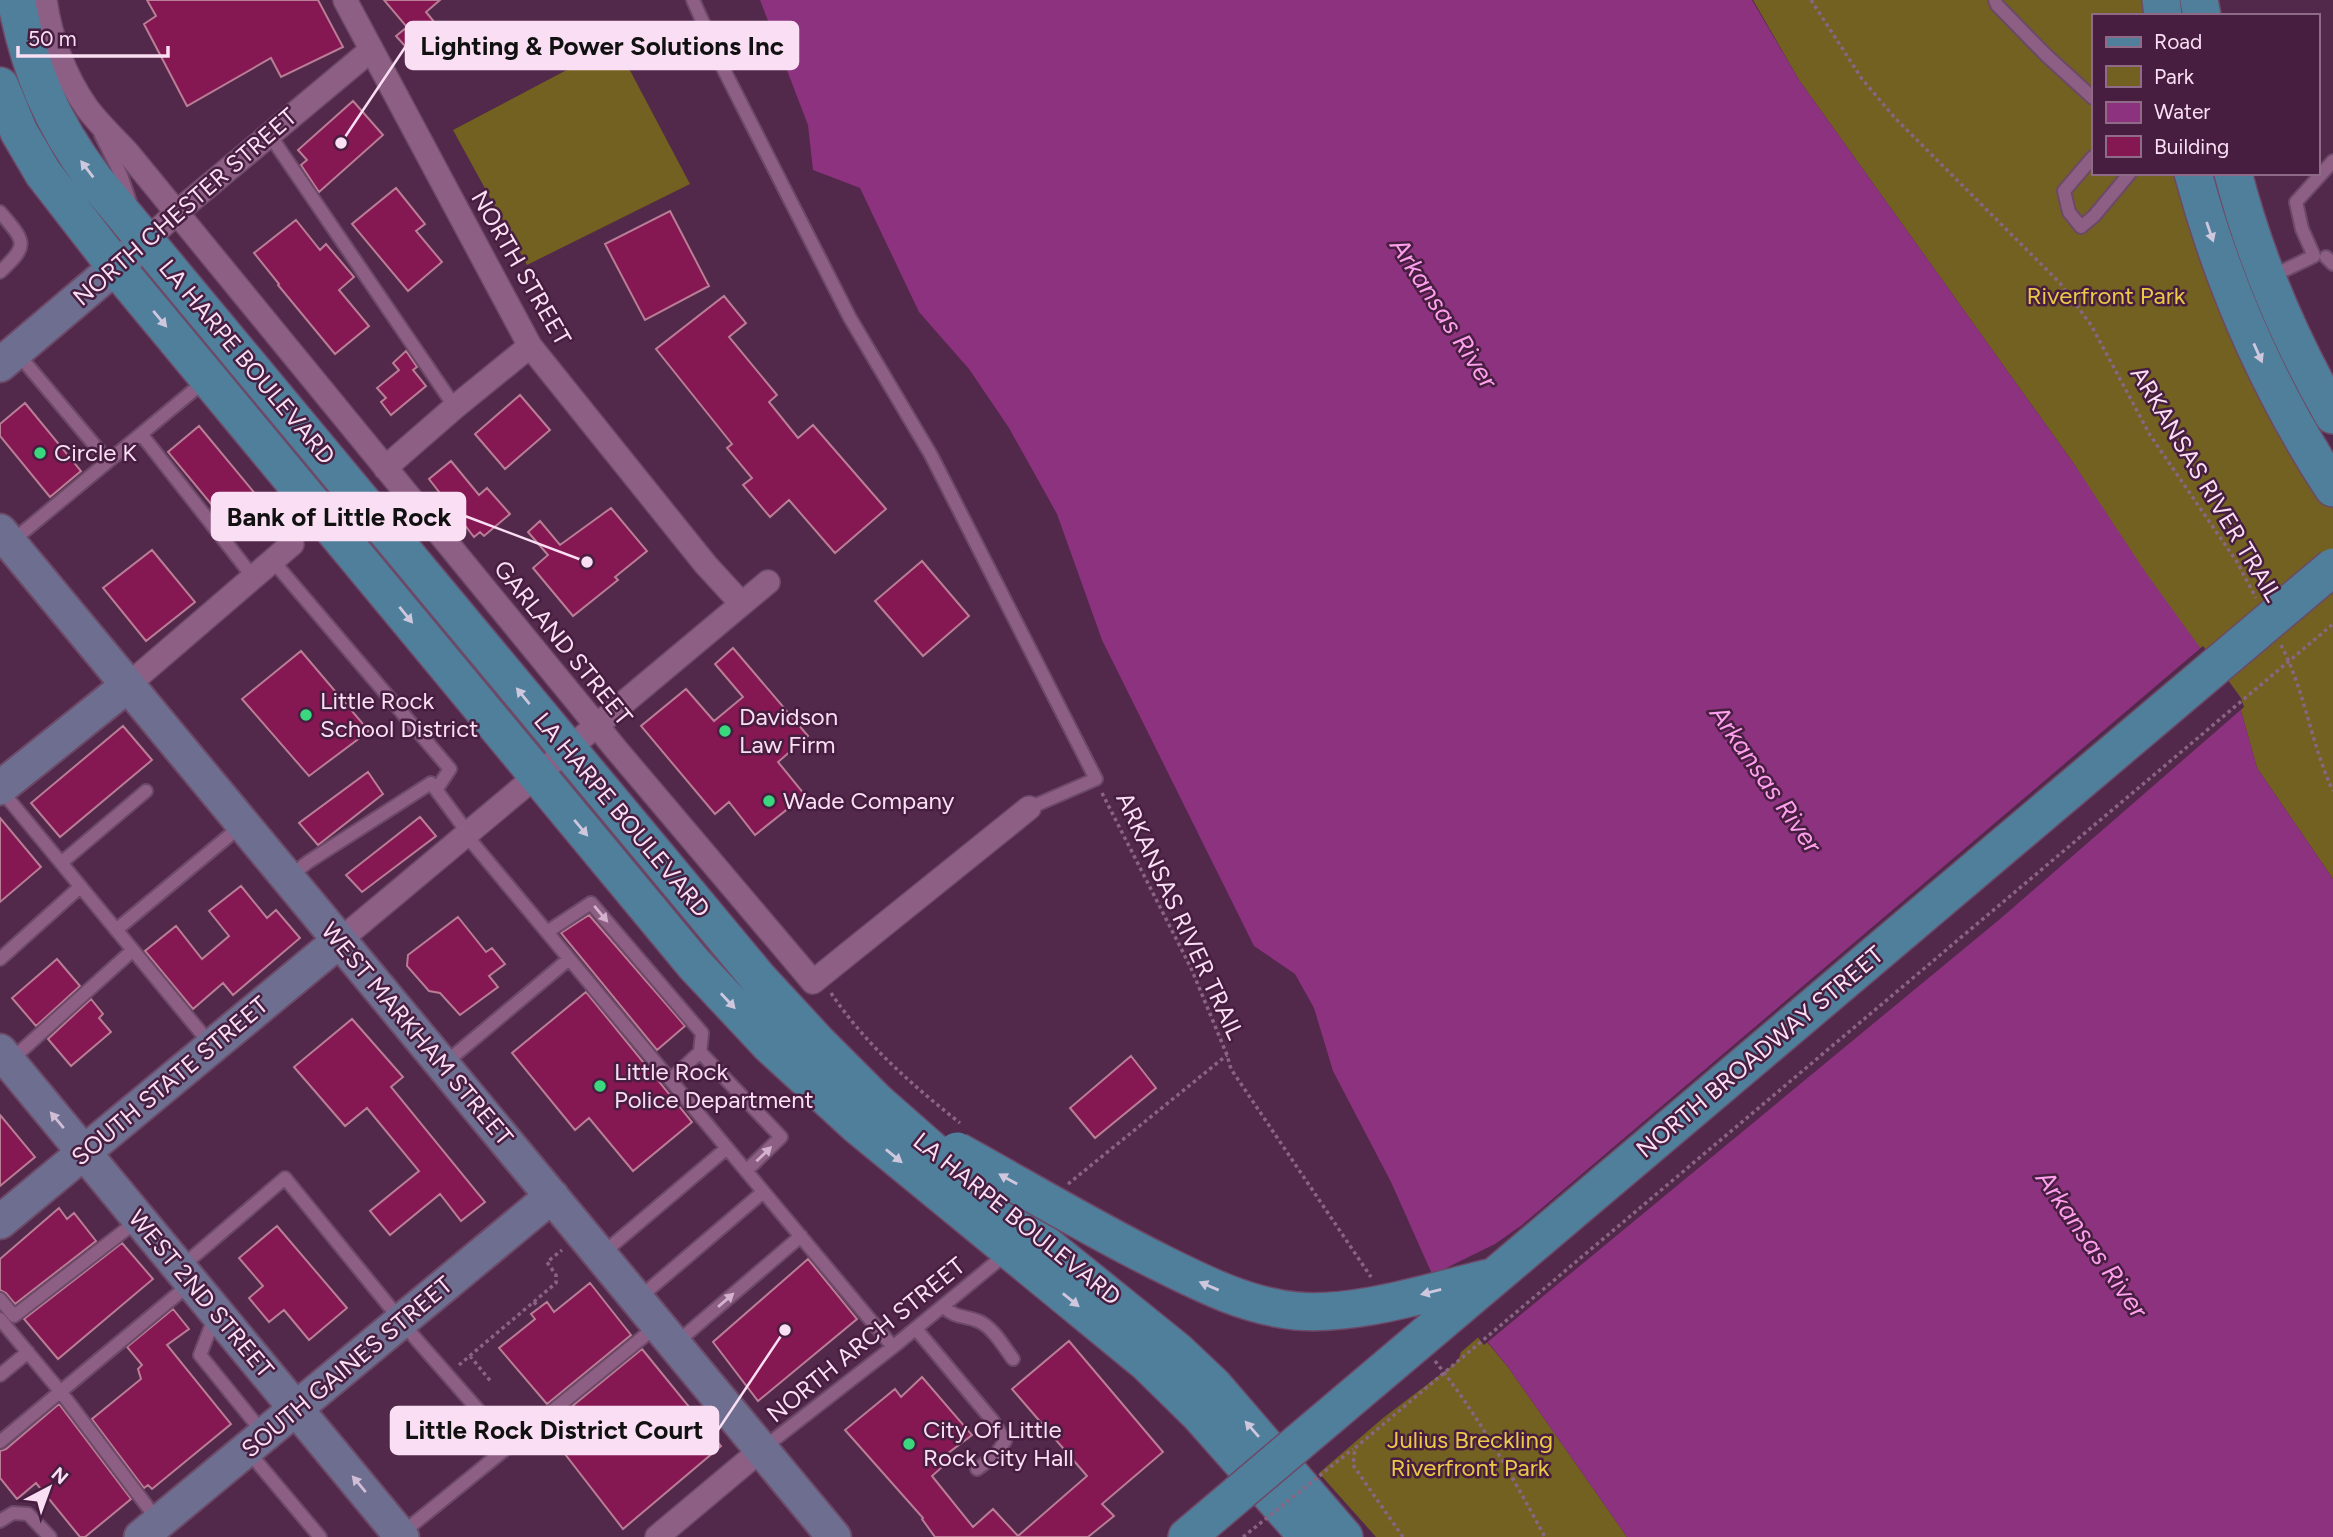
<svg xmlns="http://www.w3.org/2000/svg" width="2333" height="1537" viewBox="0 0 2333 1537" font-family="Figtree,sans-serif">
	<rect width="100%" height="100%" fill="#52284b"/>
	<path fill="#726120" d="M1753,0H2161L2163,16H2093V173H2200L2333,484V879L2257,768L2238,700L2127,549L2074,464L1799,80Z
		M616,44L690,184L527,265L453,130Z
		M1481,1335L1508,1367L1627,1537H1376L1319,1473L1383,1418L1458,1361L1461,1352Z"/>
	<path fill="#8c327f" d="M760,0H1752L1799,80L2074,464L2146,573L2238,700L2257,768L2333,879V1537H1627L1508,1367L1432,1274L1391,1182L1333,1071L1314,1008L1295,974L1254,946L1102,640L1057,514L1009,428L969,369L919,312L860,188L813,170L808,125Z"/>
	<path fill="#52284b" d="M2203,646L2241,698L2244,707L2000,919L1484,1345L1430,1276L1495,1244L1522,1225Z"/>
	<path fill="#851753" stroke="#b97d95" stroke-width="2" d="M147,0H318L343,47L281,77L271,58L187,106L144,24L156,16Z
		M384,0H440L426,12L444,34L416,58L396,36L407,27Z
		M353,101L383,135L319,192L301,165L307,160L298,150Z
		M396,188L425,224L416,231L442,262L408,291L352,224Z
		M670,211L709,286L645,320L605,244Z
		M296,220L320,250L326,244L354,277L339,290L369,326L335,354L278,285L279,284L254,253Z
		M724,296L746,323L729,337L777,395L769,402L798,438L813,425L886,509L835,553L789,500L770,517L743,485L752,478L727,448L732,444L656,349Z
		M406,351L417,367L413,370L426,386L391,415L381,402L386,398L377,388L399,370L393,363Z
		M520,395L550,430L505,469L475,434Z
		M25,403L81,471L50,497L0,436V424Z
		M199,426L267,508L236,534L168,452Z
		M451,461L479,495L487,488L510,514L484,536L480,532L474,537L429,479Z
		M611,508L647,551L615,577L618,580L573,616L533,568L548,555L528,532L540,521L560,545Z
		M152,550L195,602L146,641L103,588Z
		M922,561L969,616L923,656L875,601Z
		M733,648L808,736L778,762L805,795L755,835L729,802L715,814L641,726L686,689L714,721L743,697L715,664Z
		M301,651L369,731L309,776L242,699Z
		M123,726L152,760L60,837L31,803Z
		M368,772L383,794L318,845L299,823Z
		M420,817L436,836L362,892L346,875Z
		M0,818L41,867L0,902Z
		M241,886L267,918L276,910L300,938L233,995L223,983L193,1009L145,951L176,926L202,959L229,936L209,911Z
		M589,915L685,1026L657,1050L561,933Z
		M458,917L486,952L492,948L505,964L489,976L498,987L460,1015L440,993L429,991L407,966L408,955Z
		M57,959L80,986L36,1026L12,998Z
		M586,992L692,1122L633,1171L589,1118L575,1130L512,1053Z
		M91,999L103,1014L99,1018L111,1032L71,1066L48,1039Z
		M352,1019L403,1077L391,1087L485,1202L461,1221L440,1194L390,1235L370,1211L419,1171L367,1108L345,1126L294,1067Z
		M1131,1056L1156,1088L1095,1138L1070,1108Z
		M0,1115L35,1157L0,1186Z
		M59,1208L67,1219L74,1213L96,1241L15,1304L6,1293L0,1290V1259Z
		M277,1226L347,1308L309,1340L284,1310L269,1322L249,1298L263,1286L239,1258Z
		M122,1243L153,1279L58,1359L24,1319Z
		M808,1259L857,1319L758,1401L713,1342Z
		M590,1283L631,1335L547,1404L499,1348L535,1319L531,1314L547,1302L554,1312Z
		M173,1309L189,1329L167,1345L231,1424L152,1489L148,1485L144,1488L92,1419L141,1379L138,1369L142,1365L127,1347Z
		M1069,1341L1163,1452L1102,1504L1114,1516L1088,1537H935L922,1519L923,1518L845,1430L895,1389L901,1397L922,1377L972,1435L947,1454L951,1459L932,1476L973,1527L993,1509L1018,1536L1087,1476L1012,1389Z
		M642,1349L721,1446L623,1529L551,1436L565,1425L559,1417Z
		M59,1404L131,1499L85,1537H80L36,1483L17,1499L0,1478V1451L6,1449Z"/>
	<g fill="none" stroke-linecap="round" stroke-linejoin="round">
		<g stroke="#6d4968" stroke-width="16">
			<path id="lane" d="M693,0L725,72L850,318L931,455L1096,779L1029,808
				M1995,0L1997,5L2046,55L2093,98
				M269,134L455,407
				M101,135L121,175L130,202
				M2093,157L2064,191L2069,212L2081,227L2094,216L2130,173
				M0,212C25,242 30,244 0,272
				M2326,257L2333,264
				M2270,277L2314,256L2302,229L2296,202L2333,161
				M18,354L108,461
				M141,434L253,577
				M10,543L206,380
				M273,561L450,769L436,790
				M1,790L212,1046
				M466,835L893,1347
				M61,863L146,791
				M288,878L308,862L431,783L468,833
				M116,930L242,825
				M547,932L591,903L702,1033L700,1052
				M0,959L80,887
				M11,1060L133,950
				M444,1064L569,959
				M670,1080L700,1052L781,1137L746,1171
				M602,1254L727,1148
				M180,1268L285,1178L416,1339L509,1445
				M639,1298L763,1192
				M0,1299L14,1316L137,1221
				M943,1306C956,1319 963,1315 978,1321C993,1327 1004,1347 1013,1359
				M215,1316L200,1355L264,1434
				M0,1319L60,1391L159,1522
				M916,1329L993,1421L1005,1441L995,1456L977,1469
				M675,1344L801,1236
				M0,1375L28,1352
				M0,1442L191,1283
				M762,1449L893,1347L995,1263
				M247,1450L320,1537
				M0,1521L13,1513L28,1514L50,1537
				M401,1534L658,1325"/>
		</g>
		<g stroke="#6d4968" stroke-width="26">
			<path id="street" d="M45,0C50,37 65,77 87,108C99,124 114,138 128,153L615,748L813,982L1029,808
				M345,0L530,346L706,565L741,603
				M145,242L176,213L371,50
				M385,468L455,407L530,346
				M128,685L292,544
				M339,941L768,582
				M657,1537L762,1449"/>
		</g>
		<g stroke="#6d4968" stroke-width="37">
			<path id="secondary" d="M0,365L145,242
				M0,531L834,1537
				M0,788L128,685
				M0,1051L402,1537
				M0,1222L339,941
				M141,1537L552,1196"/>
		</g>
		<g stroke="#6d4968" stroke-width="40">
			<path id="primary" d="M16,0C30,70 51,122 94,179L758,978L818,1043L877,1102L969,1183L1177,1351L1214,1386L1344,1537
				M2161,0L2163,16
				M2199,0L2202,16
				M0,86L19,132L43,173L116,267L694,964L771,1046L857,1125L1147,1363L1199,1414L1308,1537
				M2193,173C2223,285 2270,391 2333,488
				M2233,173C2255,258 2290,340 2333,415
				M1187,1537L1239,1493"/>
		</g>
		<path stroke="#8a6583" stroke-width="3.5" stroke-dasharray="3.5 3.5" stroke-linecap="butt" d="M1811,0L1862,79L1895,118L2060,283L2091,325L2150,435L2237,562L2256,598
			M2281,645C2305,691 2311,744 2333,791
			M1102,793L1191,968L1227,1055L1231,1069L1371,1277
			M831,993C865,1044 912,1085 960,1123
			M1068,1184L1227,1055
			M534,1302L539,1308
			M470,1356L492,1383
			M1435,1361C1478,1415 1512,1476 1545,1537
			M459,1365L556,1283V1275L547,1262L562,1250"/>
		<use href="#lane" stroke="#8d5f85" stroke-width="12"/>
		<use href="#street" stroke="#8d5f85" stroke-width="23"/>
		<use href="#secondary" stroke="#6e6f90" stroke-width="33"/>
		<use href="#primary" stroke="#4f7f9b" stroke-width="37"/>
		<g stroke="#6d4968" stroke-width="40" stroke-linecap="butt">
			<path id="primary-bridge" d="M957,1151C1024,1188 1089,1227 1157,1261C1201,1283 1246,1306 1296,1311C1359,1316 1429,1292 1489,1278
				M1239,1493L2333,567"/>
		</g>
		<path stroke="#8a6583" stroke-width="3.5" stroke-dasharray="3.5 3.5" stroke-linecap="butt" d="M1243,1537L1353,1449
			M1403,1537L1353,1465L1355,1448L2333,624"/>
		<use href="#primary-bridge" stroke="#4f7f9b" stroke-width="37"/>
	</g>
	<defs><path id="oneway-solid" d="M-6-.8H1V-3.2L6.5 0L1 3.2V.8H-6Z" transform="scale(1.75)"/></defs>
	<g fill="#cfc7de">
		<use href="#oneway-solid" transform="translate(87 169) rotate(-127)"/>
		<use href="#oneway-solid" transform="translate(2210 232) rotate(71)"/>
		<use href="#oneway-solid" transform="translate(160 319) rotate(50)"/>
		<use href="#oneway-solid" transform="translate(2258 353) rotate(66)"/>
		<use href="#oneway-solid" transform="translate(406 615) rotate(51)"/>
		<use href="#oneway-solid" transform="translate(523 696) rotate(-129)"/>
		<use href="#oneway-solid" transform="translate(581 828) rotate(50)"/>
		<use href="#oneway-solid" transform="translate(728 1001) rotate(47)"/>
		<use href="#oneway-solid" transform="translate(894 1156) rotate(39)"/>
		<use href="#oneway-solid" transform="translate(1008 1179) rotate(-151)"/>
		<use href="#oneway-solid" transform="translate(1209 1286) rotate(-157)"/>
		<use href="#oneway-solid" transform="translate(1431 1292) rotate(166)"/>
		<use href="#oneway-solid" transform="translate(1071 1300) rotate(39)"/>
		<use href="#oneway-solid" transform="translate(1252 1429) rotate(-131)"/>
	</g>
	<g fill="#d4b2cd">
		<use href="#oneway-solid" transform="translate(601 914) rotate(50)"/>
		<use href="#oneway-solid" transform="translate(764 1154) rotate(-44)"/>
		<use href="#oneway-solid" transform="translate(726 1300) rotate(-41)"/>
	</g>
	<g fill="#d0bdd6">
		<use href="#oneway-solid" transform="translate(57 1120) rotate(-130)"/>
		<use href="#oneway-solid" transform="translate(359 1484) rotate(-130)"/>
	</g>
	<g fill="#3ad77f" stroke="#471e40" stroke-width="2.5">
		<circle cx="40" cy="453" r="7"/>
		<circle cx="306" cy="715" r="7"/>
		<circle cx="725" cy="731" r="7"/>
		<circle cx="769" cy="801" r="7"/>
		<circle cx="600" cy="1086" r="7"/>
		<circle cx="909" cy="1444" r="7"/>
	</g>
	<g text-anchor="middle" stroke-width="5" stroke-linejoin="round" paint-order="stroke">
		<g font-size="24" fill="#fadff4" stroke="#471e40">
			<text transform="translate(185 207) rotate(-41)" y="8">NORTH CHESTER STREET</text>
			<text transform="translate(521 268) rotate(60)" y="8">NORTH STREET</text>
			<text transform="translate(247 362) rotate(50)" y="8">LA HARPE BOULEVARD</text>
			<text transform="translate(2206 484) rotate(59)" y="8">ARKANSAS RIVER TRAIL</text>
			<text transform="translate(563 643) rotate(51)" y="8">GARLAND STREET</text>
			<text transform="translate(622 815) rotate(50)" y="8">LA HARPE BOULEVARD</text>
			<text transform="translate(1180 916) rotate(65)" y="8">ARKANSAS RIVER TRAIL</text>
			<text transform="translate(417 1034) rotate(50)" y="8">WEST MARKHAM STREET</text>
			<text transform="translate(1760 1052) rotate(-40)" y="8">NORTH BROADWAY STREET</text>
			<text transform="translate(170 1081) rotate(-40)" y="8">SOUTH STATE STREET</text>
			<text transform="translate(1017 1219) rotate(39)" y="8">LA HARPE BOULEVARD</text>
			<text transform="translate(201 1294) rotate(50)" y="8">WEST 2ND STREET</text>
			<text transform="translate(866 1340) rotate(-39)" y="8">NORTH ARCH STREET</text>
			<text transform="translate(347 1367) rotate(-40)" y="8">SOUTH GAINES STREET</text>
		</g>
		<g font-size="24" fill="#ebc848" stroke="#471e40">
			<text x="2106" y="304">Riverfront Park</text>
			<text x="1470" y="1448">Julius Breckling<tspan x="1470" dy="28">Riverfront Park</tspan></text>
		</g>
		<g font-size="24" fill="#fadff4" stroke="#471e40" text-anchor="start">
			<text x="54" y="461">Circle K</text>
			<text x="320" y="709">Little Rock<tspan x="320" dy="28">School District</tspan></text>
			<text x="739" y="725">Davidson<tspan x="739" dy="28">Law Firm</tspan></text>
			<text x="783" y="809">Wade Company</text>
			<text x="614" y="1080">Little Rock<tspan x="614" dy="28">Police Department</tspan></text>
			<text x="923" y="1438">City Of Little<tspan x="923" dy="28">Rock City Hall</tspan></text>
		</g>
		<g font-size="26" font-style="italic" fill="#fea0ed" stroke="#471e40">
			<text transform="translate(1444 313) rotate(57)" y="9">Arkansas River</text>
			<text transform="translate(1766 779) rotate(55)" y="9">Arkansas River</text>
			<text transform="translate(2092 1244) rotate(55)" y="9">Arkansas River</text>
		</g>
	</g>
	<path fill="none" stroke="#fadff4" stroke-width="2.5" d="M341 143L406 46M587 562L465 516M785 1330L718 1430"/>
	<g fill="#fadff4" stroke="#471e40" stroke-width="2.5">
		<circle cx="341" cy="143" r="7"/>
		<circle cx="587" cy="562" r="7"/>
		<circle cx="785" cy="1330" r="7"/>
	</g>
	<g fill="#fadff4" stroke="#fadff4" stroke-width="2.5">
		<rect x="406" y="22" width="392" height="47" rx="7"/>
		<rect x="212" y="493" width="253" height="47" rx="7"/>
		<rect x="391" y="1407" width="327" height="47" rx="7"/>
	</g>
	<g font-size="26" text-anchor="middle" font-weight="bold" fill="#111">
		<text x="602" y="55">Lighting &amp; Power Solutions Inc</text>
		<text x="339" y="526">Bank of Little Rock</text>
		<text x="554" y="1439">Little Rock District Court</text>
	</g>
	<rect x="2092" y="14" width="228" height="161" fill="#471e40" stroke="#8f6b88" stroke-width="2"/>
	<rect x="2106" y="37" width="35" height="10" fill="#4f7f9b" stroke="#8f6b88" stroke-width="2"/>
	<text x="2154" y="49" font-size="21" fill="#fadff4">Road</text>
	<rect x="2106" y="66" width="35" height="21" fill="#726120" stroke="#8f6b88" stroke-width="2"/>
	<text x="2154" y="84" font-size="21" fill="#fadff4">Park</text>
	<rect x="2106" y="102" width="35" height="21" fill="#8c327f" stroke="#8f6b88" stroke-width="2"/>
	<text x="2154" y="119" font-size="21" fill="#fadff4">Water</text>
	<rect x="2106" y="136" width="35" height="21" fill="#851753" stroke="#8f6b88" stroke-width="2"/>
	<text x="2154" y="154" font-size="21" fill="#fadff4">Building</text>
	<g transform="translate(49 1488) rotate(41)" stroke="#471e40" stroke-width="5" paint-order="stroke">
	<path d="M0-5L12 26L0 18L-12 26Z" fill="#fadff4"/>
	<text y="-10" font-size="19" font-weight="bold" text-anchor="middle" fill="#fadff4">N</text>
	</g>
	<path d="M18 46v10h150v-10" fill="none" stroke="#fadff4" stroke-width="3.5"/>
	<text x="28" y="46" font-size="21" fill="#fadff4" stroke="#471e40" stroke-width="5" paint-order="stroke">50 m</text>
</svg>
